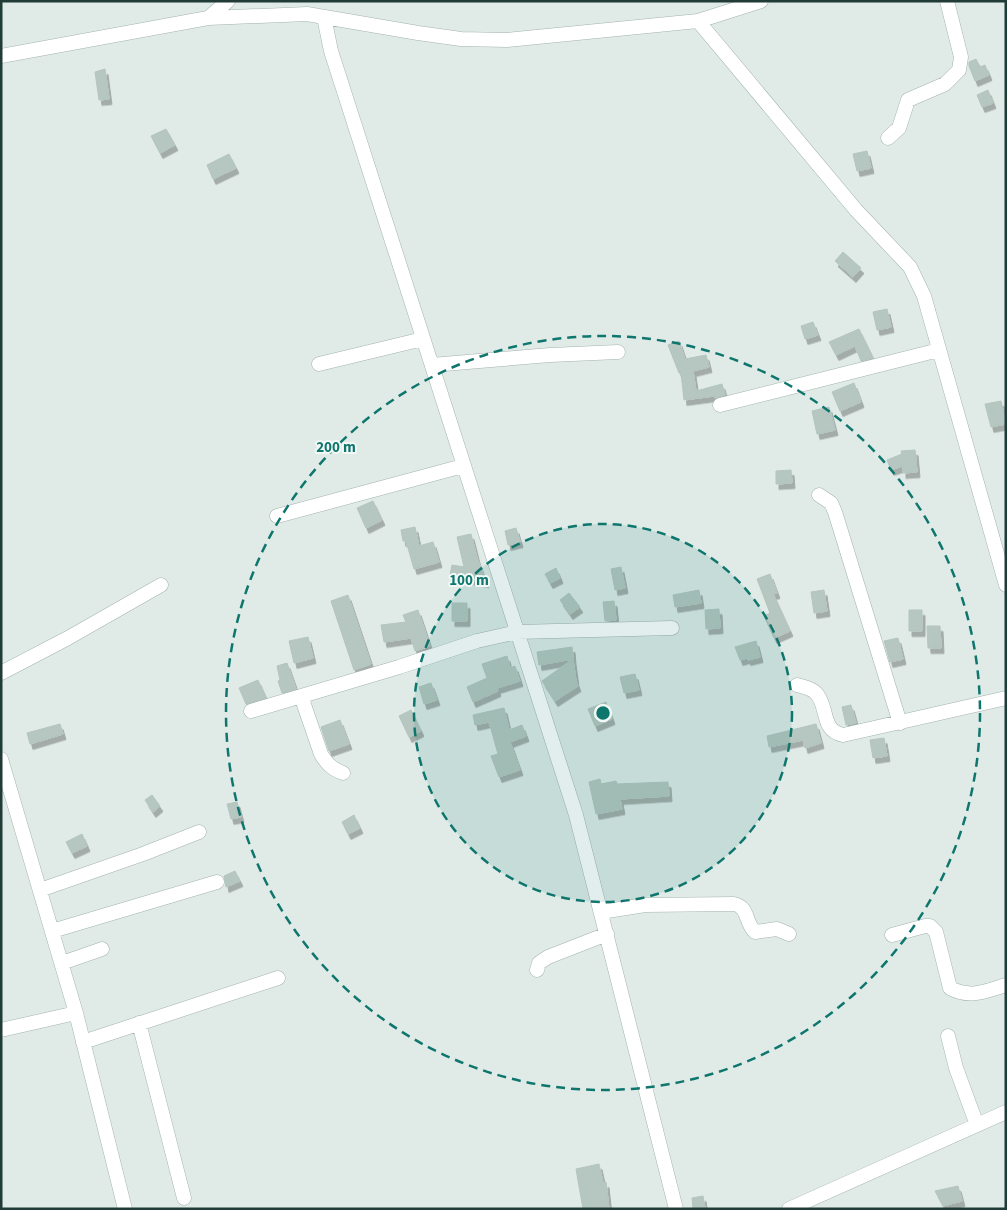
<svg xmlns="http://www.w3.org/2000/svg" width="1007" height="1210" viewBox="0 0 1007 1210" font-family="'Source Sans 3',sans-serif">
	<defs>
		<filter id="shadow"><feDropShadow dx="3" dy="5.5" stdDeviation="0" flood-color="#0004"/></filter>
	</defs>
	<rect width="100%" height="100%" fill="#e0ebe7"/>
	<path fill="#b6c6c0" stroke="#b3c5be" filter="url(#shadow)" d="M976,59L980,67L985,65L989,75L975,81L969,66V62Z
		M105,69L109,99L99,100L95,72Z
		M988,90L993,103L982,107L977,95Z
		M166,129L175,145L160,153L151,136Z
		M867,151L871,168L857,171L853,154Z
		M229,154L236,168L213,179L207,165Z
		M843,252L861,268L853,277L835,261Z
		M887,309L891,327L877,330L873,312Z
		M813,322L818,335L805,339L801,326Z
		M859,329L873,358L861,361L855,346L836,355L829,342Z
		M679,341L685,359L706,355L709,367L693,371L696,391L722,384L725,395L715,398L714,396L684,400L681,373H679L668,345Z
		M854,383L861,402L840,411L832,392Z
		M1001,401L1006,424L991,427L985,404Z
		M829,407L835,430L817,434L812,411Z
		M915,450L917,472L903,473V466L891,470L887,460L902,454L901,451Z
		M791,470L792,483L776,484V471Z
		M373,501L382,520L366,528L357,508Z
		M415,527L419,546L433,542L439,562L414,569L406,541H403L401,530Z
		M516,528L520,542L508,545L505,531Z
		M471,534L477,558L486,582L450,575L452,565L464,567L457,537Z
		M621,567L625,588L615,590L611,569Z
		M556,568L560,578L550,583L545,574Z
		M770,574L777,593L773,594L790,631L774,638L764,616L770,613L757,579Z
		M699,590L701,603L675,607L673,595Z
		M824,590L827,611L814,613L811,592Z
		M569,593L580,607L570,614L560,600Z
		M348,595L371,664L354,670L331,601Z
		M614,601L616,620L605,621L603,602Z
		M452,603H467V621H452Z
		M719,609L720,628L706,629L705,610Z
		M418,610L430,646L415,651L411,638L384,642L381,625L406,622L403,615Z
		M909,610H922V631H909Z
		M927,626H940L941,648H928Z
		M308,637L313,658L294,663L289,641Z
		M898,638L903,659L890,662L884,641Z
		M756,641L760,657L748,660L747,658L740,660L735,647Z
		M572,647L573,659L539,665L537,652Z
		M507,656L510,668L515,666L520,681L497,688L498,691L473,702L467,687L487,678L482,664Z
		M573,659L576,681L578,686L555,701L542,681Z
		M287,663L296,689L282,693L278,681L280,680L277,666Z
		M635,674L639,690L624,693L620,677Z
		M258,680L266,698L246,704L239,688Z
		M431,683L437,700L424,704L419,687Z
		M606,702L612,719L595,726L588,709Z
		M851,705L856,723L846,725L842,707Z
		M504,708L509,730L522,725L526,736L510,742L520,770L499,777L491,756L498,754L489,722L475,725L473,715Z
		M411,710L421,731L409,737L399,716Z
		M340,720L349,744L329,751L321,727Z
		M60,724L63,734L30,744L27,733Z
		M816,724L821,743L805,748L803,740L769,747L767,736Z
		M884,738L887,756L873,758L870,740Z
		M600,779L601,784L616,781L617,784L668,782L669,796L620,799L622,809L596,814L589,782Z
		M152,795L160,806L153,812L145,800Z
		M237,802L241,817L231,819L227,804Z
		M354,815L360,828L348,834L342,822Z
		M82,834L87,846L72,853L66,842Z
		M235,871L240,881L226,887L224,876Z
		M599,1164L603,1183L606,1182L609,1209H583L576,1169Z
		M958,1186L962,1201L943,1206L935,1191Z
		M703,1196L705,1208L693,1209L692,1198Z"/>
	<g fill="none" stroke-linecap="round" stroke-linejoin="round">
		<g stroke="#a3b3ae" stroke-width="15">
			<path id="street" d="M324,17L331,51L576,815L676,1209
				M208,18L307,14L418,33L461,39L507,40L698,21L761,1
				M698,21L856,210L910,267L924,296L1006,585
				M1,56L208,18L228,1
				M888,138L899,128L908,100L945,84L959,70L961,57L947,1
				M319,364L423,339
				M432,365L550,355L618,352
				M720,405L939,350
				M819,495L831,503L835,512L900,723
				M277,516L463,466
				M1,673L68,638L161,585
				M797,685C804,687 811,688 816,693C829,707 820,730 843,735L1006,698
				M301,696L321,754C327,764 332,769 343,773
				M251,711L399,667L477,641L517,632L672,628
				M1,759L76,1013L125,1209
				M40,890L143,854L199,832
				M601,912L645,905L734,904C749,907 745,923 755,932L777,929L789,934
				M52,931L217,882
				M892,935L925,926H930L936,932L950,988C971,999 985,991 1006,985
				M62,963L102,949
				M537,970L539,963L548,957L607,934
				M139,1023L184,1198
				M1,1030L76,1013
				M948,1036L956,1068L977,1125
				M83,1042L278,978
				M789,1209L1006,1112"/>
		</g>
		<use href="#street" stroke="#fff" stroke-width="14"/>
	</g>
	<circle cx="603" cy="713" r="189" fill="#0f766e" fill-opacity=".12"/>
	<g fill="none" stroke="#0f766e" stroke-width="2.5" stroke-dasharray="9 6">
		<circle cx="603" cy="713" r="189"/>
		<circle cx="603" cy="713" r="377"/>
	</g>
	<circle cx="603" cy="713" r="8" fill="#0f766e" stroke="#f1f8f5" stroke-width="2.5"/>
	<g font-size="15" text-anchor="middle" font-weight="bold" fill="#0f766e" stroke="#f1f8f5" stroke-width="4" stroke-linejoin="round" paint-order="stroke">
		<text x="336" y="452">200 m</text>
		<text x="469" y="585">100 m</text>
	</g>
	<rect width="1007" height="1210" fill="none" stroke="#213b36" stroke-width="5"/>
</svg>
